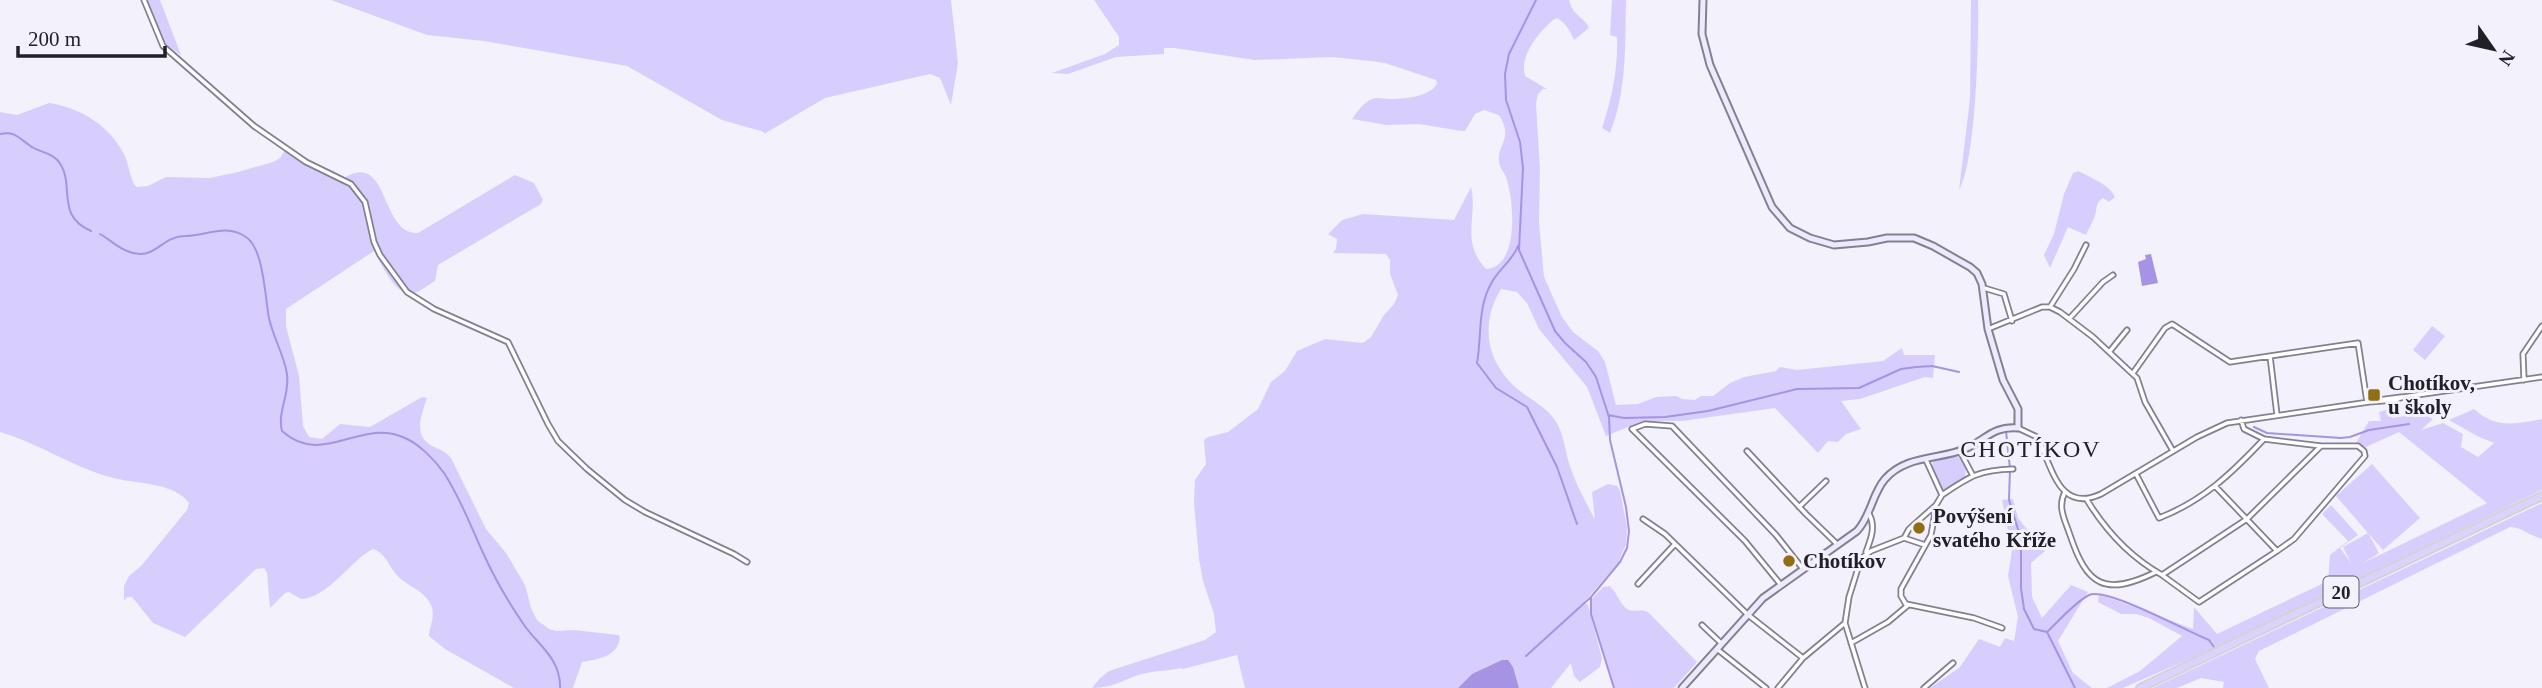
<svg xmlns="http://www.w3.org/2000/svg" width="2542" height="688" viewBox="0 0 2542 688" font-family="Georgia,serif">
	<rect width="100%" height="100%" fill="#f3f1fc"/>
	<path fill="#d7cefe" d="M145,0H160L181,55C157,39 153,27 145,0Z
		M331,0H951L958,63L951,105L940,78L930,74L825,98L764,134V132L722,120L627,66L484,41L427,35Z
		M1094,0H1569C1574,18 1584,16 1589,28L1574,40C1570,31 1566,23 1557,18L1553,20C1539,32 1519,56 1525,76L1547,89H1543L1538,94L1536,104L1540,169L1539,223L1544,277L1562,317L1573,332L1598,351L1605,362L1616,405L1638,404L1656,397L1677,396L1682,399L1695,400L1701,396H1713L1730,383L1744,377L1776,371L1780,367L1797,370L1883,361L1902,348L1904,355H1935L1933,378L1925,377L1860,399L1841,401L1861,429L1846,434L1838,442L1828,441L1818,453L1775,408L1682,421H1643L1606,436L1587,387L1539,329L1527,303L1517,292L1501,289C1481,322 1485,358 1514,386C1527,398 1545,405 1555,420C1564,433 1565,452 1570,466C1576,485 1586,502 1595,520L1592,492L1608,484L1617,486L1620,491L1627,527L1626,544L1618,563L1584,602L1588,605L1602,659L1600,667L1580,682L1574,676L1571,663L1551,688H1519L1512,665L1472,674L1458,688H1245L1237,655L1183,669L1180,668C1170,671 1162,670 1152,672C1129,675 1117,688 1092,688L1100,678L1109,671L1205,640L1216,632L1214,614L1203,581L1199,559L1194,503L1195,480L1206,464L1204,440L1208,437L1228,432L1258,409L1271,382L1285,371L1297,351L1325,339L1362,343L1366,341L1371,337L1384,315L1394,304L1398,295L1390,274V260L1386,254L1333,253L1336,249L1337,239L1328,234L1342,220L1363,214L1454,220L1471,187C1478,216 1460,241 1486,269C1520,267 1514,199 1506,177C1504,172 1500,168 1499,162C1497,143 1514,139 1499,115L1484,110L1475,114L1465,131H1461L1419,124L1387,125L1352,119C1357,112 1363,103 1372,99C1378,97 1384,99 1389,99C1404,99 1429,97 1437,84L1436,80L1385,63L1371,61L1332,57L1255,60L1174,48H1164V54L1116,57L1068,74L1052,73L1105,54L1119,45V37Z
		M1612,0H1626C1625,45 1627,91 1610,133L1602,128C1612,98 1618,69 1617,37L1610,35Z
		M1971,0H1978C1979,36 1976,163 1959,190L1970,99Z
		M49,103C82,108 110,126 125,156C129,166 130,179 136,187L148,186L166,177L210,178L238,172L273,162L280,158L285,150L313,168L341,180C390,146 379,235 418,233L515,175L534,183L543,200L541,204L438,265L435,281C428,285 417,294 410,294C395,294 380,262 374,251L286,309V326L299,376L303,426L309,437L322,439L340,424L370,427L422,397L427,398C422,414 412,435 432,446C440,450 444,450 451,458L486,529L506,553L525,585L531,608L537,620L549,629L556,631L574,630L618,635L620,637C618,657 598,659 582,662L573,688H514L445,649L429,636C429,627 435,618 432,608C427,590 406,587 395,573C388,564 384,552 373,549C351,560 328,598 301,599L289,592L285,593L270,608L267,573L264,568L256,569L185,637L153,623L132,597H127L124,601V586L129,576L141,566L187,510L189,503C175,484 144,484 123,480C79,472 42,444 0,432V112L17,115Z
		M2078,171C2090,177 2110,185 2115,197L2109,202L2103,198C2094,204 2098,210 2094,218C2092,224 2088,229 2086,235L2068,227L2050,268L2044,255L2054,234L2064,194L2073,173Z
		M2432,326L2445,336L2425,360L2413,350Z
		M2398,406L2392,418L2422,413L2433,419L2421,430L2443,423L2463,434L2461,447L2478,457L2494,443L2477,436L2449,420L2474,409C2496,429 2516,424 2542,419V490L2233,640L2123,688H2107L2140,671L2182,636L2149,618L2136,614H2121L2098,602L2099,594L2193,629L2194,607L2217,634L2328,581L2330,555L2348,541L2322,514L2331,505L2358,535L2340,548L2351,563L2343,547L2368,533L2336,496L2372,464L2420,518L2383,550L2368,533L2379,553L2363,563L2487,503L2399,432L2366,447L2356,443L2369,421H2381L2379,412Z
		M1958,455L1966,468L1965,477L1946,491L1942,490L1932,467L1933,461Z
		M2013,499L2018,518L2045,551L2031,563L2032,597L2042,618L2071,585L2088,592L2058,641L2073,673L2092,688H1930L1960,667L1979,639L2000,647L2005,638L2014,641L2018,617L2008,576L2012,550L2002,500Z
		M2542,503V539C2530,536 2522,527 2510,527L2259,651L2255,659L2269,688H2223L2224,682L2201,678L2177,688H2153Z
		M1610,586C1617,592 1621,607 1629,610C1635,612 1641,609 1648,612L1697,662L1674,688H1614L1592,616L1590,601L1603,587Z"/>
	<path fill="#a693e3" d="M2151,254L2158,283L2142,286L2138,262L2146,259L2145,255Z
		M1502,660H1508L1513,667L1519,688H1458L1472,674Z"/>
	<g fill="none" stroke-linecap="round" stroke-linejoin="round">
		<path stroke="#a693e3" stroke-width="2" d="M0,134C14,131 18,137 29,145C39,153 54,152 61,165C74,187 56,216 91,231
			M100,234C109,239 117,247 127,251C155,263 160,236 185,236C206,236 226,223 246,237C264,249 265,298 269,318C273,337 284,355 287,374C290,395 277,412 282,431C323,468 360,417 405,438C419,444 435,460 444,473C461,499 471,527 484,555C495,579 509,603 524,625C539,646 561,659 560,688
			M1518,246C1513,260 1499,269 1492,282C1477,307 1482,336 1477,363L1496,388L1527,407L1557,467L1577,524
			M1608,415L1624,418L1665,417L1708,411L1797,389L1859,388L1901,369L1916,367L1932,366L1959,372
			M2254,427L2267,433L2341,438L2350,437L2369,430L2409,424
			M2006,431L2010,469L2009,500L2021,539V588L2024,609L2034,629L2047,632L2075,688
			M1591,598V614L1614,688
			M2048,631C2060,620 2074,603 2089,595C2107,587 2188,632 2209,640L2216,650
			M1526,656L1591,597L1620,562L1627,548L1629,531L1626,507L1610,440L1609,417L1596,377L1586,362L1565,343L1555,331L1519,250L1523,168L1520,142L1506,100L1505,74L1509,54L1536,0"/>
		<g stroke="#838090" stroke-width="7">
			<path id="street" d="M144,0L163,46L254,126L306,162L351,184L365,202L374,242L380,255L407,292L434,309L508,342L548,424L558,441L587,469L625,500L645,512L734,554L747,562
				M1984,288L2004,294L2012,321
				M2050,307L2074,269L2086,245
				M2069,319L2103,282L2113,275
				M1988,329L2042,307H2050L2060,312L2093,337L2137,378L2145,402L2173,451
				M2110,351L2127,330
				M2270,356L2358,343L2367,402
				M2133,373L2165,328L2172,324L2230,362L2270,356L2277,415
				M2524,380L2523,354L2542,326
				M2371,401L2401,397
				M2018,428L2037,437C2052,465 2058,514 2101,494L2197,437L2227,423L2369,402L2395,400L2403,397L2542,377
				M1747,451L1806,514L1838,545
				M1960,451L1972,474
				M2136,474L2159,518C2203,501 2232,473 2264,439
				M2065,492C2057,507 2065,520 2070,535C2087,586 2105,597 2156,572
				M1942,495C1969,477 1978,470 2013,469
				M2087,500C2106,531 2130,557 2162,575L2247,519L2321,446L2264,439L2244,429L2241,420
				M1799,507L1826,481
				M1643,519L1665,534L1747,614L1803,658
				M1904,538L1925,545
				M2277,551L2294,539L2365,456L2364,451L2358,446H2321
				M1866,552C1871,539 1876,526 1869,514
				M2162,575L2199,602L2277,551L2215,486
				M1638,584L1675,544
				M1781,585L1745,541L1632,429L1645,424L1672,426L1776,535L1803,569
				M1906,604L1974,618L2002,628
				M1702,625L1721,643
				M1851,643L1888,622L1907,606L1901,596V589L1931,535L1936,507
				M1717,649L1766,688
				M1778,688L1803,658L1845,623
				M1865,688L1845,623L1849,597L1859,565L1863,557L1871,551L1904,538L1909,529L1936,505L1942,495L1926,460
				M1924,688L1953,663"/>
		</g>
		<g stroke="#838090" stroke-width="9">
			<path id="secondary" d="M1682,688L1763,598L1857,531C1871,516 1872,494 1885,479C1906,455 1938,460 1965,449C1986,440 1992,426 2018,428V409L2003,380L1988,329L1982,284L1977,273L1970,267L1933,246L1914,238H1887L1868,242L1834,245L1810,238L1790,228L1772,207L1710,65L1702,34L1703,0"/>
		</g>
		<g stroke="#d3d2d4" stroke-width="10">
			<path id="primary" d="M2140,688L2542,496"/>
		</g>
		<use href="#street" stroke="#fff" stroke-width="3.5"/>
		<use href="#secondary" stroke="#ede9fe" stroke-width="5"/>
		<use href="#primary" stroke="#dcd3fd" stroke-width="6"/>
	</g>
	<g fill="#916d14" stroke="#f3f1fc" stroke-width="2.5">
		<rect x="2367" y="388" width="14" height="14" rx="3.5"/>
		<circle cx="1919" cy="528" r="7"/>
		<circle cx="1789" cy="561" r="7"/>
	</g>
	<g text-anchor="middle" stroke-width="6" stroke-linejoin="round" paint-order="stroke">
		<rect fill="#f3f1fc" stroke="#605f67" stroke-width="2" x="2323.5" y="576.5" width="35" height="31" rx="5"/>
		<g font-size="19" font-weight="bold" fill="#212027">
			<text x="2341" y="599">20</text>
		</g>
		<g font-size="21" font-weight="bold" fill="#212027" stroke="#f3f1fc" text-anchor="start">
			<text x="2388" y="390">Chotíkov,<tspan x="2388" dy="24">u školy</tspan></text>
			<text x="1933" y="523">Povýšení<tspan x="1933" dy="24">svatého Kříže</tspan></text>
			<text x="1803" y="568">Chotíkov</text>
		</g>
		<g font-size="24" letter-spacing="2" fill="#212027" stroke="#f3f1fc">
			<text x="2031" y="457">CHOTÍKOV</text>
		</g>
	</g>
	<g transform="translate(2493 49) rotate(124)" stroke="#f3f1fc" stroke-width="5" paint-order="stroke">
	<path d="M0-5L12 26L0 18L-12 26Z" fill="#212027"/>
	<text y="-10" font-size="19" font-weight="bold" text-anchor="middle" fill="#212027">N</text>
	</g>
	<path d="M18 46v10h147v-10" fill="none" stroke="#212027" stroke-width="3.5"/>
	<text x="28" y="46" font-size="21" fill="#212027" stroke="#f3f1fc" stroke-width="5" paint-order="stroke">200 m</text>
</svg>
